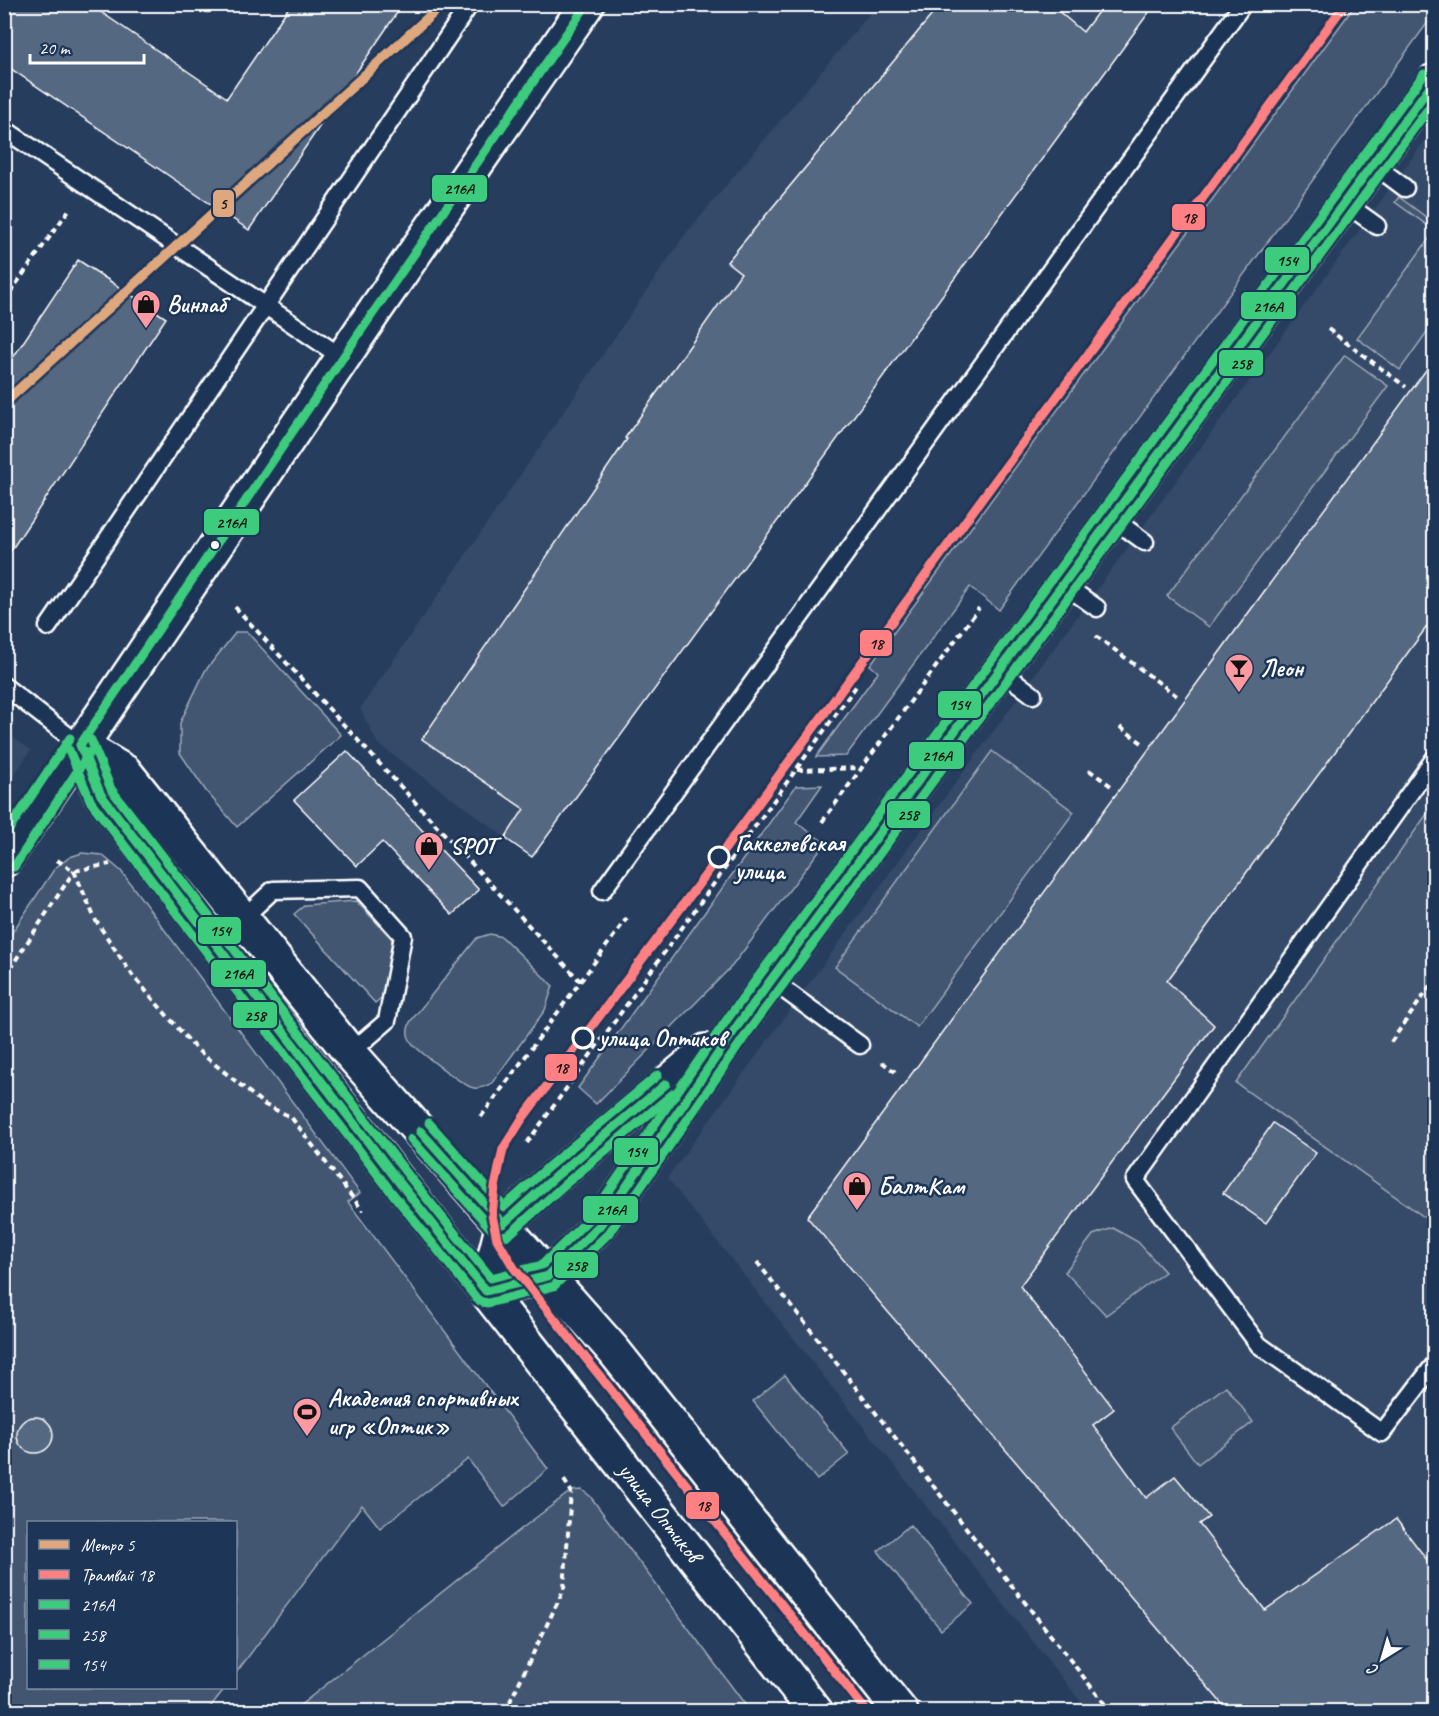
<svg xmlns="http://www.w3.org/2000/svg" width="1439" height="1716" viewBox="0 0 1439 1716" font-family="Caveat,sans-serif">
	<rect width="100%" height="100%" fill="#263d5e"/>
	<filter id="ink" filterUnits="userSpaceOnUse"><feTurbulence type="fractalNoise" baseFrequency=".0167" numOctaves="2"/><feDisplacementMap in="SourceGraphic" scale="12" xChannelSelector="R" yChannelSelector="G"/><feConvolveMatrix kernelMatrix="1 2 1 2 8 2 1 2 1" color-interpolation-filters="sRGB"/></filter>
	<g filter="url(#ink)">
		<path fill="#344a68" d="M877,5H1155L532,857L378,744L360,709L684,236Z
			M1434,128V1711H1088L667,1178Z
			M5,732L31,750L5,788Z"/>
		<path fill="#425672" stroke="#a0aab8" stroke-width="1.5" d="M1356,4L1434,5V14L999,610L970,587L846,756L816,757L878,672L870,665Z
			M1399,197L1434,223V230L1395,202Z
			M1434,232V322L1400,370L1357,338Z
			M1345,355L1388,386L1209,627L1167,596Z
			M236,632H247L341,735L237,827L206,791L180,753V723L205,671Z
			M992,751L1074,812L917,1027L835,967Z
			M822,785L796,822L825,843L732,966L596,1104L578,1088L796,786Z
			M1434,804V1224L1236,1083Z
			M82,853L102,855L121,871L360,1193L348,1202L548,1469L504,1507L468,1459L380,1528L362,1505L236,1673V1522H28V1688H225L207,1711H5V943L55,868L70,857Z
			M356,901L392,939L386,994L375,1003L294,914L305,905Z
			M490,934L502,937L553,986L545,1010L492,1083C486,1086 481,1089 474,1088C465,1087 413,1048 410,1040C406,1033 408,1029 410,1022L477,938Z
			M1113,1228L1138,1242L1165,1272L1106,1315L1065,1272L1093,1235Z
			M785,1375L849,1454L817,1480L753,1401Z
			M1226,1386L1253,1422L1198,1464L1170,1428Z
			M582,1490L590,1496L750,1711H293L521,1529L571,1491Z
			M910,1525L973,1604L941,1630L878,1551Z"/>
		<path fill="#556781" stroke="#fff" stroke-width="1.5" d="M4,4H89L227,98L291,4H403L249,230L4,64Z
			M941,4H1050L1083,32L1104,4H1155L532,857L505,838L524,809L422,739L627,439L625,438L741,273L727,262Z
			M78,260L166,318L4,561V371Z
			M1434,359V617L1167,981L1214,1025L1020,1286L1114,1409L1093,1425L1146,1498L1175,1476L1209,1517L1199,1524L1265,1610L1396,1519L1434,1569V1712H1229L807,1217Z
			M347,751L479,890L452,915L382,842L357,866L294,800Z
			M1273,1123L1316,1153L1266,1223L1223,1193Z
			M17 1435a18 18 0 1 1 36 0a18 18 0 1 1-36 0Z"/>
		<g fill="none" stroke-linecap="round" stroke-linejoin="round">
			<g stroke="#fff" stroke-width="21">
				<path id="lane" d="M4,129L343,358
					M1373,164L1405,188
					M1345,203L1377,226
					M1112,518L1145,542
					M1063,584L1097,608
					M48,627L470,4
					M1000,670L1033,695
					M4,686L80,745
					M1434,759L1135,1180L1259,1345L1382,1433L1434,1365
					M602,891L1243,4
					M243,918L273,890L360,888L403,936L387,1021L350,1053
					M771,980L860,1045"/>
			</g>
			<g stroke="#fff" stroke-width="38">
				<path id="secondary" d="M80,745L125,772L350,1053L614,1351L901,1712
					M80,745L101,795L399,1182L486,1291L816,1712
					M4,860L371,316L587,4
					M486,1291L548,1276L600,1225L738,1025L1434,81
					M486,1291L503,1224L556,1176L706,1051"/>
			</g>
			<path stroke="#fff" stroke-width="4" stroke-dasharray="6 4.5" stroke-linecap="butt" d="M198,4L208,11L213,4
				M4,301L71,207
				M1328,329L1406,387
				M235,607L580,981
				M1096,636L1177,696
				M1120,727L1142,743
				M797,770L861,768
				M1089,770L1111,786
				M822,822L979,608
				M57,860L74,871L110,864
				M74,871L96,921L133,976L196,1049L265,1105L291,1117L363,1211
				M4,978L74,871
				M1391,1042L1434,981
				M882,1062L898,1074
				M481,1117L627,918
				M527,1143L857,685
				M757,1262L1111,1712
				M505,1712L564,1589L571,1491L562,1477"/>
			<use href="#lane" stroke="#1d3557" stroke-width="16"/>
			<use href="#secondary" stroke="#1d3557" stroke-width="33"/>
			<g stroke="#1d3557" stroke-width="14">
				<path id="bus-1" d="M80,745L101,795L399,1182L486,1291L548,1276L600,1225L738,1025L1434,81
					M80,745L371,316L587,4
					M420,1131L503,1224L556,1176L666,1084"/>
			</g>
			<g stroke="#1d3557" stroke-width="14">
				<path id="bus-2" d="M69,750L91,802L389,1189L477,1299L482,1302L488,1303L554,1286L609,1233L748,1032L1434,101
					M14,867L90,752
					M411,1139L494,1232C499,1237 505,1237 511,1233L564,1185L674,1093"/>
			</g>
			<g stroke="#1d3557" stroke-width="14">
				<path id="bus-3" d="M91,740L111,789L408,1175L491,1278L542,1265L591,1217L728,1018L1424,74
					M4,837L70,738
					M429,1123L504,1207L548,1167L658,1075"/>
			</g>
			<use href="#bus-1" stroke="#3dcb7d" stroke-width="9"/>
			<use href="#bus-2" stroke="#3dcb7d" stroke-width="9"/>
			<use href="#bus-3" stroke="#3dcb7d" stroke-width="9"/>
			<g stroke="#1d3557" stroke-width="14">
				<path id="tram-1" d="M867,1712L514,1268L497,1239L492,1215L495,1187L503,1149L522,1119L719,857L1345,4"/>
			</g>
			<use href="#tram-1" stroke="#ff8082" stroke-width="9"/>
			<g stroke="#1d3557" stroke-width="15">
				<path id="metro-1" d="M4,403L443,4"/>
			</g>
			<use href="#metro-1" stroke="#dfa77e" stroke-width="10"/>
		</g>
	</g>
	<defs>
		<g id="shop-pin" transform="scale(1.5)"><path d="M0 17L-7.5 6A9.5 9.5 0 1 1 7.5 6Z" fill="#ff9aa2" stroke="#1d3557"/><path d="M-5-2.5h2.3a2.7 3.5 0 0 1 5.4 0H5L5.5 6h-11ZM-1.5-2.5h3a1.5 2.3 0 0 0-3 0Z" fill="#111"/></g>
		<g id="bar-pin" transform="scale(1.5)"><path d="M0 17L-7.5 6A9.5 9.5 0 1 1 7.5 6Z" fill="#ff9aa2" stroke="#1d3557"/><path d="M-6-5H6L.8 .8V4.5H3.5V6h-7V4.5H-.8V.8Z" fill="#111"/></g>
		<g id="stadium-pin" transform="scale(1.5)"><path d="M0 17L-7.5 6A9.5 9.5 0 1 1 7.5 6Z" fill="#ff9aa2" stroke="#1d3557"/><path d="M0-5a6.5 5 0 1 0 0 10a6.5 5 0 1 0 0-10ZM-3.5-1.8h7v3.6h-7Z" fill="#111"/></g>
	</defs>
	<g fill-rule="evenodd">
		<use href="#shop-pin" x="146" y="304"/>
		<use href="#bar-pin" x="1239" y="668"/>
		<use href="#shop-pin" x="429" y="846"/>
		<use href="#shop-pin" x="857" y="1186"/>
		<use href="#stadium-pin" x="307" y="1412"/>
	</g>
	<circle fill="#fff" stroke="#1d3557" stroke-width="2" cx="215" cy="545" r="5"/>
	<g fill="#1d3557" stroke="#fff" stroke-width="3">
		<circle cx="719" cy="857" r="10"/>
		<circle cx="583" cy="1038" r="10"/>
	</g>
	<g text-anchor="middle" stroke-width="5" stroke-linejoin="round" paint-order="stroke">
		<g font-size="24" font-weight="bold" fill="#fff" stroke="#1d3557" text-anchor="start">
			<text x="167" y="312">Винлаб</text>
			<text x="1260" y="676">Леон</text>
			<text x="450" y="854">SPOT</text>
			<text x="878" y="1194">БалтКам</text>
			<text x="328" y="1406">Академия спортивных<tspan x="328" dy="28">игр «Оптик»</tspan></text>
		</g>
		<g font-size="24" font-weight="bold" fill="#fff" stroke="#1d3557" text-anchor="start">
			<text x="735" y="851">Гаккелевская<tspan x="735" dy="28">улица</tspan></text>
			<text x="599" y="1046">улица Оптиков</text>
		</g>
		<g font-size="24" fill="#fff" stroke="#1d3557">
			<text transform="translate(660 1512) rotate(52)" y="8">улица Оптиков</text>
		</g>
	</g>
	<g stroke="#1d3557" stroke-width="2">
		<rect x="431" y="174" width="57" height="29" rx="6" fill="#3dcb7d"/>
		<rect x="212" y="189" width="23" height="29" rx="6" fill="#dfa77e"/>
		<rect x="1171" y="203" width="35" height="28" rx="6" fill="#ff8082"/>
		<rect x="1264" y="246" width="46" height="28" rx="6" fill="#3dcb7d"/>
		<rect x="1240" y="291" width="57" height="29" rx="6" fill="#3dcb7d"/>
		<rect x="1218" y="349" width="46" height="28" rx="6" fill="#3dcb7d"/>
		<rect x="203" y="508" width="57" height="28" rx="6" fill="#3dcb7d"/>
		<rect x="859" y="629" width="34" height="28" rx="6" fill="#ff8082"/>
		<rect x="937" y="690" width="45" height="29" rx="6" fill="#3dcb7d"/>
		<rect x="908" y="741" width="57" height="29" rx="6" fill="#3dcb7d"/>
		<rect x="886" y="800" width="45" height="29" rx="6" fill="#3dcb7d"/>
		<rect x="197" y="916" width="45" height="29" rx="6" fill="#3dcb7d"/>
		<rect x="210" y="959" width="57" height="29" rx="6" fill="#3dcb7d"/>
		<rect x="232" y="1001" width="46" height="28" rx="6" fill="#3dcb7d"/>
		<rect x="544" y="1053" width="34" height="29" rx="6" fill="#ff8082"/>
		<rect x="613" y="1137" width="46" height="29" rx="6" fill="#3dcb7d"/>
		<rect x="582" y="1195" width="57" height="29" rx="6" fill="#3dcb7d"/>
		<rect x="553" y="1251" width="46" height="28" rx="6" fill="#3dcb7d"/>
		<rect x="685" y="1491" width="35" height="29" rx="6" fill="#ff8082"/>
	</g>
	<g font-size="16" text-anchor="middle" font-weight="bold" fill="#111">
		<text x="459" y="194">216А</text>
		<text x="223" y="209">5</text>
		<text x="1189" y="223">18</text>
		<text x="1287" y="266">154</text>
		<text x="1268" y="312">216А</text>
		<text x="1241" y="369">258</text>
		<text x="231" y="528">216А</text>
		<text x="876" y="649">18</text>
		<text x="959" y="710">154</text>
		<text x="937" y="761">216А</text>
		<text x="908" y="820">258</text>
		<text x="220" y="936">154</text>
		<text x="238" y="979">216А</text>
		<text x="255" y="1021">258</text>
		<text x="561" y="1073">18</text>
		<text x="636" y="1157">154</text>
		<text x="611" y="1215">216А</text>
		<text x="576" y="1271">258</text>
		<text x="703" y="1511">18</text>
	</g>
	<rect width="1439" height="1716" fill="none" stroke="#1d3557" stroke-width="24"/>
	<rect x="12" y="12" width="1415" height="1692" fill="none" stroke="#fff" stroke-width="2" filter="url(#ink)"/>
	<rect x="27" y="1521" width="210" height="168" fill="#1d3557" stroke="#77869a" stroke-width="1.5"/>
	<rect x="39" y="1540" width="30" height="9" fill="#dfa77e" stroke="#77869a" stroke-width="1.5"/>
	<text x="81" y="1551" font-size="18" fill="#ffffff">Метро 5</text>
	<rect x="39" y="1570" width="30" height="9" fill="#ff8082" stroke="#77869a" stroke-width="1.5"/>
	<text x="81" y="1581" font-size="18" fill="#ffffff">Трамвай 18</text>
	<rect x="39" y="1600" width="30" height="9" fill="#3dcb7d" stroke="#77869a" stroke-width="1.5"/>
	<text x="81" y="1611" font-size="18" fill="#ffffff">216А</text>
	<rect x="39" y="1630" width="30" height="9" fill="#3dcb7d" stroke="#77869a" stroke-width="1.5"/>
	<text x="81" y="1641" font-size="18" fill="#ffffff">258</text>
	<rect x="39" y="1660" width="30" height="9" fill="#3dcb7d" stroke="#77869a" stroke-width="1.5"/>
	<text x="81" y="1671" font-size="18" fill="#ffffff">154</text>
	<g transform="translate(1382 1659) rotate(217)" stroke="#1d3557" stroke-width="4.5" paint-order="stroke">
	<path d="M0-4.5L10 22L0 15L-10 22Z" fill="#ffffff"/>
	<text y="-9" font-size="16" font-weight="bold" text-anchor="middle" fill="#ffffff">С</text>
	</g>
	<path d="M30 54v9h114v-9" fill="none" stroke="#ffffff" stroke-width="3"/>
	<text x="39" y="54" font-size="18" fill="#ffffff" stroke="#1d3557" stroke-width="4.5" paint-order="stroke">20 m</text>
</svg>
